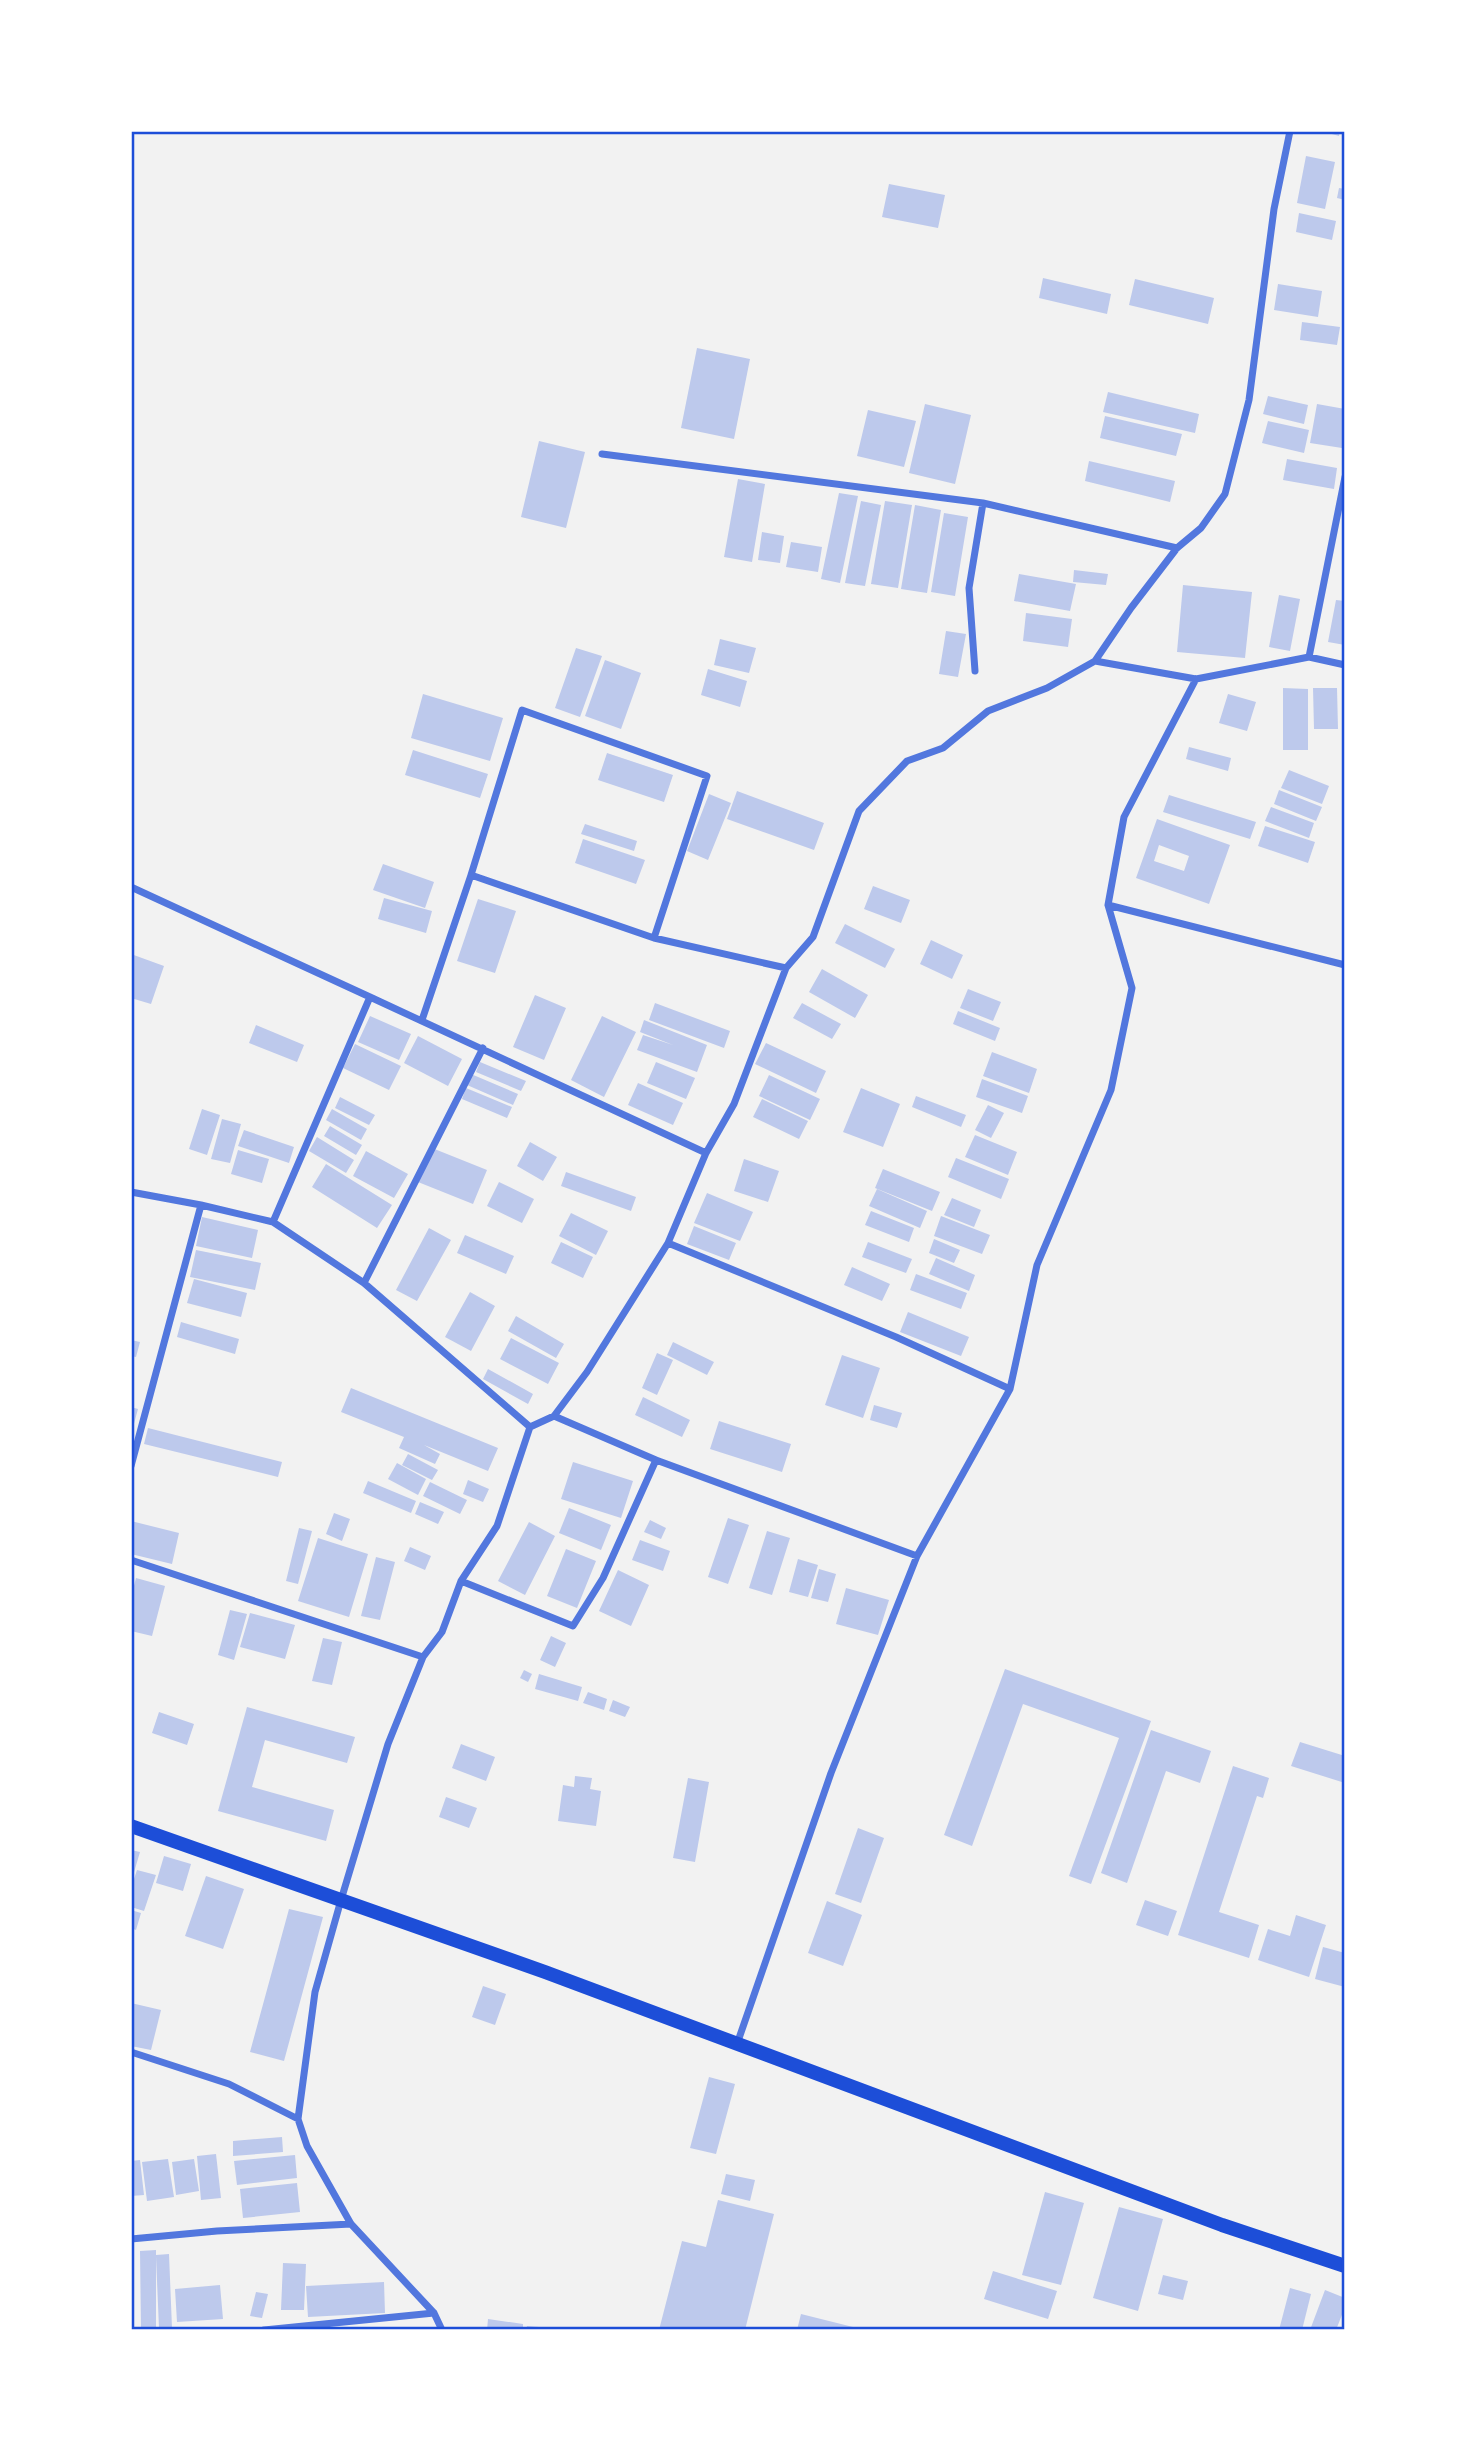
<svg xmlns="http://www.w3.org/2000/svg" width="1476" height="2461" viewBox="0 0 1476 2461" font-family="'Sofia Sans Condensed',sans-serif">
	<rect width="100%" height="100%" fill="#f2f2f2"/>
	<path fill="#bdc9ec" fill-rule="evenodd" d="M1321,131H1340L1339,136Z
		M1306,156L1335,162L1325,209L1297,203Z
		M889,184L945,195L938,228L882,217Z
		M1339,188L1345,189V200L1337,198Z
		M1299,213L1336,221L1332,240L1296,232Z
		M1043,278L1111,294L1107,314L1039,298Z
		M1135,279L1214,298L1208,324L1129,305Z
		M1278,284L1322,291L1318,317L1274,310Z
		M1302,322L1340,327L1337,345L1300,340Z
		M697,348L750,359L734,439L681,428Z
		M1108,392L1199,414L1195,433L1103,412Z
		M1268,396L1308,405L1304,424L1263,414Z
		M925,404L971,415L955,484L909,473Z
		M1317,404L1345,409L1342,448L1310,443Z
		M868,410L916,421L904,467L857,456Z
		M1105,416L1182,434L1176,456L1100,438Z
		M1268,421L1309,430L1304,453L1262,443Z
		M539,441L585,452L566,528L521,517Z
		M1287,459L1337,468L1334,489L1283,480Z
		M1089,461L1175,481L1170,502L1085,481Z
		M738,479L765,484L752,562L724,557Z
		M839,493L858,496L840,583L821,579Z
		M861,501L881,505L865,586L845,583Z
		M885,501L912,505L898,588L871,584Z
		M915,505L941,510L927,593L901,589Z
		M944,513L968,517L955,596L931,592Z
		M762,532L784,536L780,563L758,560Z
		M791,542L822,547L818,572L786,567Z
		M1074,570L1108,574L1106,585L1073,582Z
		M1019,574L1076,584L1070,611L1014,601Z
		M1183,585L1252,592L1245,658L1177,652Z
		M1279,595L1300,599L1290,651L1269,647Z
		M1336,600L1345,601V645L1328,642Z
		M1026,613L1072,619L1068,647L1023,641Z
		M946,631L966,634L958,677L939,674Z
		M720,639L756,648L749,673L714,665Z
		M576,648L602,656L580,717L555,708Z
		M605,660L641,673L621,729L585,716Z
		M708,669L747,681L740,707L701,695Z
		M1283,688L1308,689V750H1283Z
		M1313,688H1337L1338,729H1314Z
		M423,694L503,718L490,761L411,738Z
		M1228,694L1256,702L1247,731L1219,723Z
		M1189,747L1231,758L1228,771L1186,759Z
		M413,750L488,774L480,798L405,775Z
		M607,753L673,775L664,802L598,780Z
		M1289,770L1329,786L1322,804L1281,788Z
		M1279,790L1322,807L1316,821L1274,804Z
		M737,791L824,823L814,850L727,819Z
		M709,794L731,803L708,860L687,851Z
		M1169,795L1256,822L1250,839L1163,812Z
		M1271,807L1314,823L1309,838L1265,821Z
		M1157,819L1230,845L1209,904L1136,878ZM1159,845L1189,856L1184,871L1154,861Z
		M585,824L637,841L634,851L581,834Z
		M1265,826L1315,842L1308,863L1258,846Z
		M583,839L645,860L636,884L575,863Z
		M383,864L434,882L425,908L373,890Z
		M873,886L910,900L901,923L864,909Z
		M384,898L432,911L426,933L378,919Z
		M478,899L516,911L495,973L457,961Z
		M845,924L895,949L885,968L835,943Z
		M931,940L963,955L952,979L920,964Z
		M131,954L164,966L151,1004L131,998Z
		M822,969L868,995L855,1018L809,992Z
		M968,989L1001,1002L993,1021L960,1008Z
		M535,995L566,1008L544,1060L513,1047Z
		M655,1003L730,1031L724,1048L649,1020Z
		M802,1003L841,1024L832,1039L793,1018Z
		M958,1011L1000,1028L995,1041L953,1024Z
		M370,1016L411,1034L399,1060L358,1042Z
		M602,1016L636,1032L604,1097L571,1080Z
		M644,1020L707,1045L697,1072L637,1050L643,1035L673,1045L640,1032Z
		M256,1025L304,1045L297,1062L249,1043Z
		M418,1036L462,1059L448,1086L404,1063Z
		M766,1043L826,1071L816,1093L755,1064Z
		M355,1044L401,1066L389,1090L343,1068Z
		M992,1052L1037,1069L1029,1093L983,1076Z
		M480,1062L526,1081L521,1091L476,1072Z
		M656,1062L695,1078L686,1099L647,1083Z
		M471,1074L518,1094L513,1105L467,1085Z
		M769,1075L820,1099L810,1120L759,1096Z
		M982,1079L1028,1096L1022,1113L976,1097Z
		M638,1083L683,1103L673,1125L628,1105Z
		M466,1088L512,1107L507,1118L462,1099Z
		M861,1088L900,1104L883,1147L843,1132Z
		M916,1096L966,1115L961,1127L912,1107Z
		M340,1097L375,1115L369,1125L335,1108Z
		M762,1099L808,1121L799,1139L753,1117Z
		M988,1105L1004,1113L991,1138L975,1130Z
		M202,1109L220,1115L207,1155L189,1149Z
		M332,1109L367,1129L361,1140L326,1120Z
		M222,1119L241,1124L230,1163L211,1159Z
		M330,1126L362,1145L356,1155L324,1136Z
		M244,1130L294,1147L289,1163L238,1146Z
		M975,1135L1017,1152L1008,1175L965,1157Z
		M317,1137L354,1160L346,1173L309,1151Z
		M530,1142L557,1157L543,1181L517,1166Z
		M432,1148L487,1170L473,1204L418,1182Z
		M238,1150L269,1159L262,1183L231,1174Z
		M366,1151L408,1174L394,1198L353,1176Z
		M956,1158L1009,1179L1001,1199L948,1177Z
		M744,1159L779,1171L768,1202L734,1191Z
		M326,1164L392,1205L377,1228L312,1187Z
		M883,1169L940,1192L932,1211L875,1188Z
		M566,1172L636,1197L631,1211L561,1186Z
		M499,1182L534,1199L522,1223L487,1206Z
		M877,1189L927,1211L920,1228L869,1206Z
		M707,1193L753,1212L740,1241L694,1223Z
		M952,1198L981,1210L974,1227L944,1215Z
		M871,1211L914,1228L909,1242L865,1225Z
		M571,1213L608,1231L596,1255L559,1236Z
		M941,1216L990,1235L982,1254L934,1236Z
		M202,1217L258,1230L252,1258L196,1246Z
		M694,1226L736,1243L729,1260L687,1244Z
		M429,1228L451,1240L417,1301L396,1290Z
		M465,1235L514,1256L506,1274L457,1253Z
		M934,1239L960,1250L954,1263L929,1253Z
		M561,1242L593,1257L583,1278L551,1263Z
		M868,1242L912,1259L906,1273L862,1257Z
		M196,1250L261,1263L255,1290L190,1277Z
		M936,1258L975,1275L969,1291L929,1274Z
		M852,1267L890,1284L882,1301L844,1285Z
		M916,1274L967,1293L961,1309L910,1290Z
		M194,1279L247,1293L241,1317L187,1303Z
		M470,1292L495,1306L471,1351L445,1337Z
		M908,1312L969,1337L961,1356L900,1332Z
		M516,1316L564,1344L556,1358L508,1331Z
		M181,1322L239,1339L235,1354L177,1337Z
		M511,1338L559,1363L548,1384L500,1359Z
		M131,1340L140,1342L136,1357L131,1356Z
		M673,1342L714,1362L707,1375L667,1355Z
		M657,1353L673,1360L657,1395L642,1388Z
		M842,1355L880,1368L863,1418L825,1405Z
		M488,1369L533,1394L528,1404L483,1379Z
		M351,1388L498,1448L488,1471L424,1445L440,1454L435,1464L399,1448L404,1437L341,1412Z
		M643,1397L690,1420L682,1437L635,1415Z
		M874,1405L902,1413L897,1428L870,1420Z
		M131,1407L138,1409L132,1431H131Z
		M719,1421L791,1444L782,1472L710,1449Z
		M148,1428L282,1462L278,1477L144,1444Z
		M408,1454L438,1470L432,1480L402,1465Z
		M573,1462L633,1481L621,1518L561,1499Z
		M397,1463L426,1479L418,1495L388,1479Z
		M468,1480L489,1489L483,1502L463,1494Z
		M368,1481L416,1501L411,1513L363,1493Z
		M430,1482L467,1500L460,1514L423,1496Z
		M420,1502L444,1512L438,1524L415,1514Z
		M569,1508L611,1525L601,1550L559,1533Z
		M334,1513L350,1519L342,1541L326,1534Z
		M728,1518L749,1525L728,1584L708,1577Z
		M650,1520L666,1528L661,1539L644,1532Z
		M131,1521L179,1533L172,1564L131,1554Z
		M529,1522L555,1536L525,1595L498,1581Z
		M299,1528L312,1531L298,1584L286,1581Z
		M767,1531L790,1538L772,1595L749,1588Z
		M318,1538L368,1554L349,1617L298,1601Z
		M640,1540L670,1551L663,1571L632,1560Z
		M410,1547L431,1556L425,1570L404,1561Z
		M566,1549L596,1561L577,1608L547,1596Z
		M376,1557L395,1562L380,1620L361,1616Z
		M798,1559L818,1565L808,1597L789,1592Z
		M819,1569L836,1574L828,1602L811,1598Z
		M618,1570L649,1585L631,1626L599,1611Z
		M136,1578L165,1586L152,1636L131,1631V1597Z
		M846,1588L889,1600L878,1635L836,1624Z
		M230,1610L247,1614L234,1660L218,1655Z
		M250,1613L295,1625L285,1659L240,1647Z
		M551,1636L566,1643L555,1667L540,1660Z
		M323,1638L342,1642L332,1685L312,1681Z
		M1005,1669L1151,1721L1091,1884L1069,1876L1119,1738L1023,1704L972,1846L944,1835Z
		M524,1670L532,1674L528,1682L520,1678Z
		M539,1674L582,1687L578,1701L535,1689Z
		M588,1692L607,1699L604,1710L583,1703Z
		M613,1700L630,1707L625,1717L609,1711Z
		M247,1707L355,1737L347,1763L265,1740L252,1787L334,1810L326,1841L218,1811Z
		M159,1712L194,1724L187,1745L152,1733Z
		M1151,1730L1211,1751L1200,1783L1166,1771L1127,1883L1101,1873Z
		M1300,1742L1345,1756V1783L1291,1766Z
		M461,1744L495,1757L486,1781L452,1768Z
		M1233,1766L1269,1778L1263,1798L1257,1796L1219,1912L1259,1925L1249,1958L1178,1935Z
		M575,1776L592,1778L590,1789L601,1791L596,1826L558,1821L563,1785L574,1787Z
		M688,1778L709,1782L695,1862L673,1858Z
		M446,1797L477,1808L469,1828L439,1817Z
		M858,1828L884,1838L861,1903L835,1894Z
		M131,1850L140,1852L132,1879H131Z
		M164,1856L191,1864L183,1891L156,1883Z
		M137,1870L156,1875L144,1911L131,1907V1888Z
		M206,1876L244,1889L223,1949L185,1936Z
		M1145,1900L1177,1911L1168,1936L1136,1925Z
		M827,1901L862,1915L843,1966L808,1953Z
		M289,1909L323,1917L284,2061L250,2052Z
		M131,1910L141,1913L136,1930L131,1928Z
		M1296,1915L1326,1925L1309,1977L1258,1960L1268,1929L1290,1936Z
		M1323,1947L1345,1953V1987L1315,1979Z
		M483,1986L506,1994L495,2025L472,2017Z
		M131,2003L161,2010L151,2050L131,2046Z
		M709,2077L735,2084L716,2154L690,2148Z
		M282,2137L283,2152L233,2156V2141Z
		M216,2154L221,2198L201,2200L197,2156Z
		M295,2155L297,2178L237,2185L234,2161Z
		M168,2159L174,2197L147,2201L142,2162Z
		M194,2159L199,2191L176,2195L172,2162Z
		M140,2160L144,2195L131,2196V2161Z
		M726,2174L755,2180L750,2201L721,2194Z
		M297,2183L300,2212L243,2218L240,2189Z
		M1045,2192L1084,2203L1061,2285L1022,2275Z
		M718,2200L774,2214L745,2330H659L682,2241L706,2247Z
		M1119,2207L1163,2219L1138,2311L1093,2298Z
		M156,2250V2255L169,2254L172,2328H159L156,2257V2330H141L140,2251Z
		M283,2263L306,2264L304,2310H281Z
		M993,2271L1057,2291L1048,2319L984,2299Z
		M1163,2275L1188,2281L1183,2300L1158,2294Z
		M384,2282L385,2313L308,2317L306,2286Z
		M220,2285L223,2319L177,2322L175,2289Z
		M1290,2288L1311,2294L1302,2330H1279Z
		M1325,2290L1345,2298V2307L1336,2330H1310Z
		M256,2292L268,2294L262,2318L250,2316Z
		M801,2314L861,2329V2330H797Z
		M488,2319L523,2324V2330H487Z
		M527,2326L551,2328V2330H526Z"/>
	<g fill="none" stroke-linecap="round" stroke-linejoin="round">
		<path stroke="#5277de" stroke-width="7" d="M602,454L983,503
			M1309,657L1345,477
			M1095,661L1196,679L1309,657L1345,665
			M975,671L969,588L983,503L1177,548
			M471,875L522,710L707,776L654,938
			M131,887L370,997
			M1108,905L1345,965
			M422,1020L471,875L654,938L786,968
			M131,1192L201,1205L131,1466
			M201,1205L273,1222L364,1283L530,1427
			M273,1222L370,997L706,1153
			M668,1243L896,1337L1010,1389
			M364,1283L483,1048
			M554,1416L656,1460L917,1556L831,1773L737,2044
			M917,1556L1010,1389L1037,1265L1111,1090L1132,988L1108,905L1124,817L1196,679
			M131,1560L423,1657
			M461,1581L573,1626L603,1578L656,1460
			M131,2052L229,2084L298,2119
			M131,2239L217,2231L351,2224
			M264,2330L434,2313
			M442,2330L434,2313L351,2224L307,2146L298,2119L315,1992L341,1900L388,1744L423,1657L442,1632L461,1581L497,1526L530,1427L554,1416L587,1372L668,1243L706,1153L734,1104L786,968L813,937L859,811L907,761L943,748L988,711L1047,688L1095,661L1131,608L1177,548L1201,528L1225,494L1249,400L1274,209L1290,131"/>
		<path stroke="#1d4ed8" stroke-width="14" d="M131,1826L545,1972L1222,2225L1345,2266"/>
	</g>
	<rect width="1476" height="2461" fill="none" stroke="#ffffff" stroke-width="266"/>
	<rect x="133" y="133" width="1210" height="2195" fill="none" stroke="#1d4ed8" stroke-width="2.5"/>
</svg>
